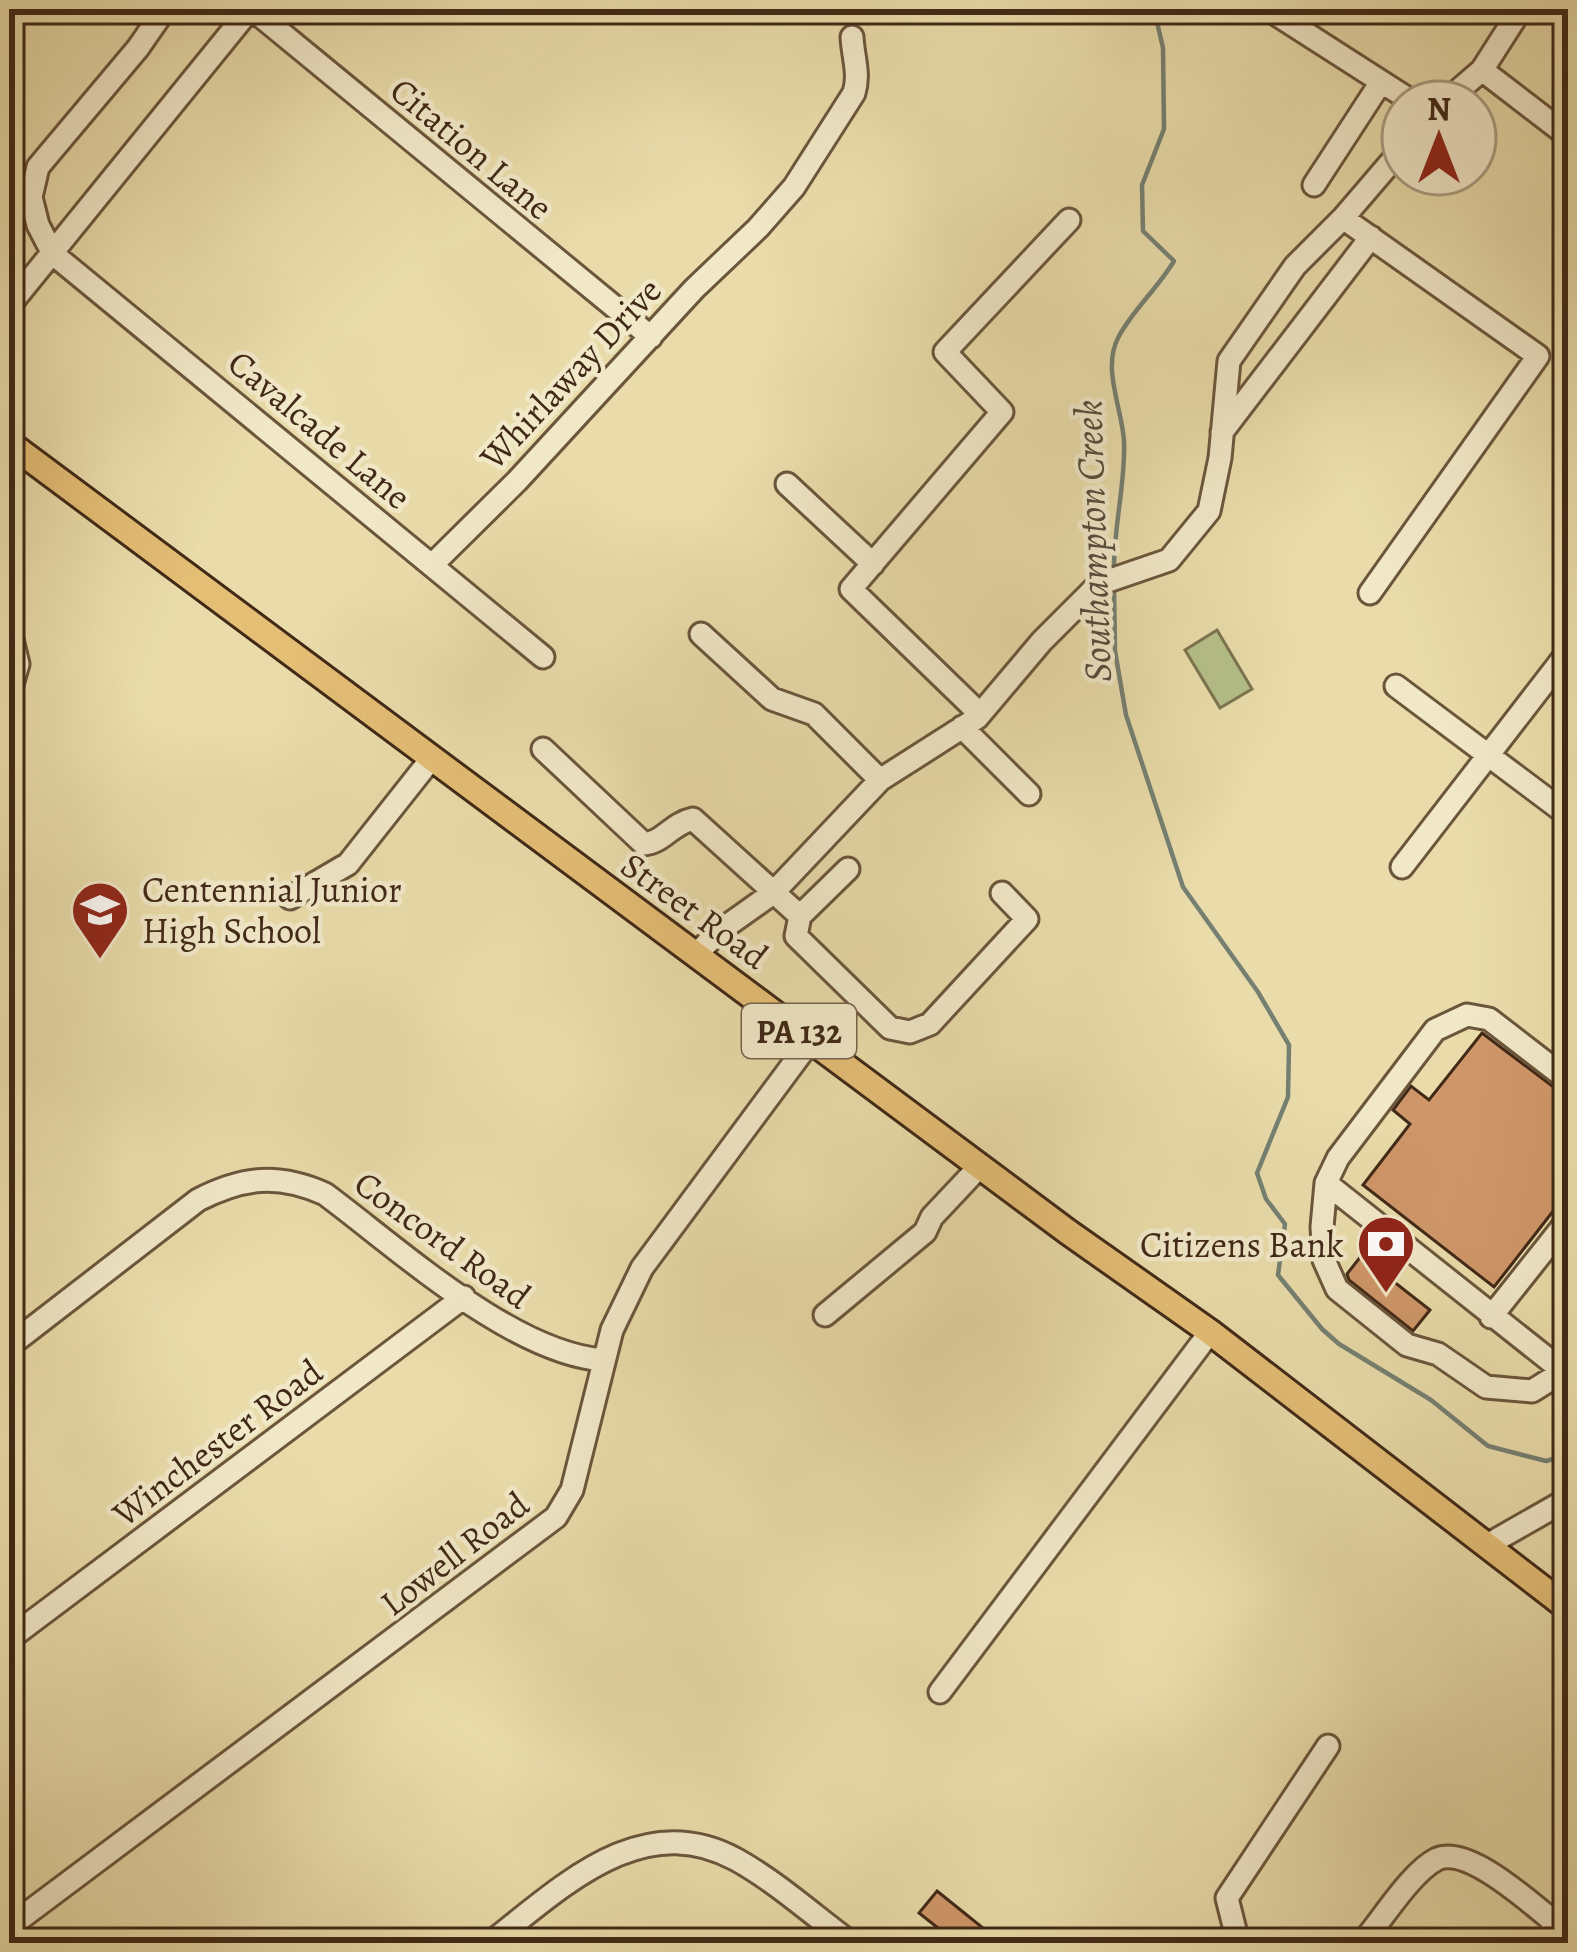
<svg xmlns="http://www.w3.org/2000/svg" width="1577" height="1952" viewBox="0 0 1577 1952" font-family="Alegreya,serif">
	<rect width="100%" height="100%" fill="#e9dcaa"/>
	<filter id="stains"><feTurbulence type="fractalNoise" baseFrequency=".00167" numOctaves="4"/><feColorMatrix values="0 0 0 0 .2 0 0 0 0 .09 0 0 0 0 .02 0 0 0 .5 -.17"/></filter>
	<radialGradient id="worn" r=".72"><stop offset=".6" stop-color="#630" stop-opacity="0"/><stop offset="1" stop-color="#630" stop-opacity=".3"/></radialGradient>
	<path fill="#b5c08a" stroke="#7b7450" stroke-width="3" d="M1217,630L1252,689L1220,708L1185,650Z"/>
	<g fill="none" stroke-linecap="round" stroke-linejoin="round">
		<path stroke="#758072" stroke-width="4.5" d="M1114,573C1113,529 1126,482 1124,441C1122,408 1102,369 1118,338C1131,312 1158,288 1174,261L1143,231L1142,185L1164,129L1163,48L1154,9
			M1114,585L1115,651L1126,715L1183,887L1258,992L1289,1045L1288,1097L1257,1173L1266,1199L1285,1224L1278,1275L1322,1329L1339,1344L1431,1400L1488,1446L1546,1461L1568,1455"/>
	</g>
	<path fill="#cf9769" stroke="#412917" stroke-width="3" d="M1482,1033L1568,1098V1192L1494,1287L1363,1185L1410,1124L1393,1110L1411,1086L1429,1100Z
		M1361,1256L1430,1310L1413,1331L1349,1280L1347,1274Z
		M937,1891L983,1928L971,1943H957L919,1913Z"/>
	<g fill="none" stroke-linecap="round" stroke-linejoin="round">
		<g stroke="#6b563c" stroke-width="27">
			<path id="minor" d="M165,9L138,48L38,167L31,197L38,225L53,254L543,657
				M252,9L651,337
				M1268,9L1413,102
				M1482,70L1568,136
				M1445,102L1482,70L1521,9
				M1314,185L1381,82
				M1343,218L1538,356L1370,593
				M9,306L250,9
				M1222,432L1371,237
				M787,484L873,564
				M432,565L517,481L694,289L758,228L794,187L854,93C860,74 853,57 852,37
				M9,627L18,664L9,695
				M701,634L772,699L814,714L880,780
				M1396,686L1568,815
				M980,714L851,589L1002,412L945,352L1069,220
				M962,727L1029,794
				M543,749L644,844C664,842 671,824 693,819L800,916L796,936L890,1028L910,1032L930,1024L1027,919L1002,893
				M1402,867L1568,652
				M290,898L348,864L431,759
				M800,916L848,869
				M695,955L721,930L773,893L880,780L977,718L1042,641L1099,584L1169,560L1209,511L1220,458L1229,361L1295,266L1343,218L1403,148
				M1568,1080L1489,1019L1467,1015L1435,1030L1338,1158L1326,1183L1568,1375
				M1326,1183L1322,1227L1324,1260L1337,1289L1407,1345L1438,1354L1486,1387L1532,1391L1561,1373
				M825,1315L925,1232L932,1217L980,1166
				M1491,1317L1568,1220
				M9,1346L198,1200C243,1177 278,1173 325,1194C399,1249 512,1353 603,1360
				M1489,1544L1568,1499
				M9,1639L464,1297
				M940,1692L1210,1332
				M9,1927L556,1517L572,1490L612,1330L642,1268L811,1040
				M490,1943C562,1887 642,1807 737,1860C778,1883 814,1916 851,1943
				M1247,1943L1236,1934L1227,1898L1328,1746
				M1362,1943C1382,1920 1411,1872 1437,1859C1469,1845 1532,1905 1557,1924
				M1542,1943L1568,1910"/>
		</g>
		<g stroke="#412917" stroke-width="30">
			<path id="major" d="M9,443L1068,1232L1210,1332L1568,1608"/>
		</g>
		<use href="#minor" stroke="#f1e8c8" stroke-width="21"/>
		<use href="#major" stroke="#e4be75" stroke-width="24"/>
	</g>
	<defs>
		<g id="school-pin" transform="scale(3)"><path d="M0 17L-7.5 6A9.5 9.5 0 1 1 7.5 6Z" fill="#8f2418" stroke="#f1e8c8"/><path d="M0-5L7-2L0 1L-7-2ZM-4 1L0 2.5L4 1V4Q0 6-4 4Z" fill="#fff"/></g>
		<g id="bank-pin" transform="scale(3)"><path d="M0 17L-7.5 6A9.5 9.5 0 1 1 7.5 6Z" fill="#8f2418" stroke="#f1e8c8"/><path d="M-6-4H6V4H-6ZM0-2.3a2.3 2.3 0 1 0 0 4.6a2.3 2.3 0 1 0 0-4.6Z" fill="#fff"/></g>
	</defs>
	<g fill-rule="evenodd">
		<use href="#school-pin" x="100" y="910"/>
		<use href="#bank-pin" x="1386" y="1244"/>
	</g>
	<g text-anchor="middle" stroke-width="9" stroke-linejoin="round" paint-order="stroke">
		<rect fill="#f1e8c8" stroke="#76624c" stroke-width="3" x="742" y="1004" width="114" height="54" rx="9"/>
		<g font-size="33" font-weight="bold" fill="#412917">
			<text x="799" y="1043">PA 132</text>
		</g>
		<g font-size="36" fill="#412917" stroke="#f1e8c8">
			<text transform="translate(472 148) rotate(40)" y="13">Citation Lane</text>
			<text transform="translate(570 373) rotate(-47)" y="13">Whirlaway Drive</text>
			<text transform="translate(320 429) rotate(40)" y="13">Cavalcade Lane</text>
			<text transform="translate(695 910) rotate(36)" y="13">Street Road</text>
			<text transform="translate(443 1239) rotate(36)" y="13">Concord Road</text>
			<text transform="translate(217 1442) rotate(-37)" y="13">Winchester Road</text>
			<text transform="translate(454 1553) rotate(-38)" y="13">Lowell Road</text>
		</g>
		<g font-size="36" fill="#412917" stroke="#f1e8c8" text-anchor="start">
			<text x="142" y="902">Centennial Junior<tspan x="142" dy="41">High School</tspan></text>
			<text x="1344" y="1257" text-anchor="end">Citizens Bank</text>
		</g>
		<g font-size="39" font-style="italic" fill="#574d3d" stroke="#f1e8c8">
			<text transform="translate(1092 541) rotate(-92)" y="14">Southampton Creek</text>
		</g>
	</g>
	<rect width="1577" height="1952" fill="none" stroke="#e9dcaa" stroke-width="48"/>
	<rect x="12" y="12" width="1553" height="1928" fill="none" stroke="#412917" stroke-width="6"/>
	<rect x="24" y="24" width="1529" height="1904" fill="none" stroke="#412917" stroke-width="3"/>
	<g transform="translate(1439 138)"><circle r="57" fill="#f1e8c8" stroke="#ab9c81" stroke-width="3"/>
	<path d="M0-9L21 45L0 30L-21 45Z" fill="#8f2418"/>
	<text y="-18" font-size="33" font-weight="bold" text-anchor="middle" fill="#412917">N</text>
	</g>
	<rect width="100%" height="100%" filter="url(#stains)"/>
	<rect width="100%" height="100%" fill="url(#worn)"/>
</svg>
